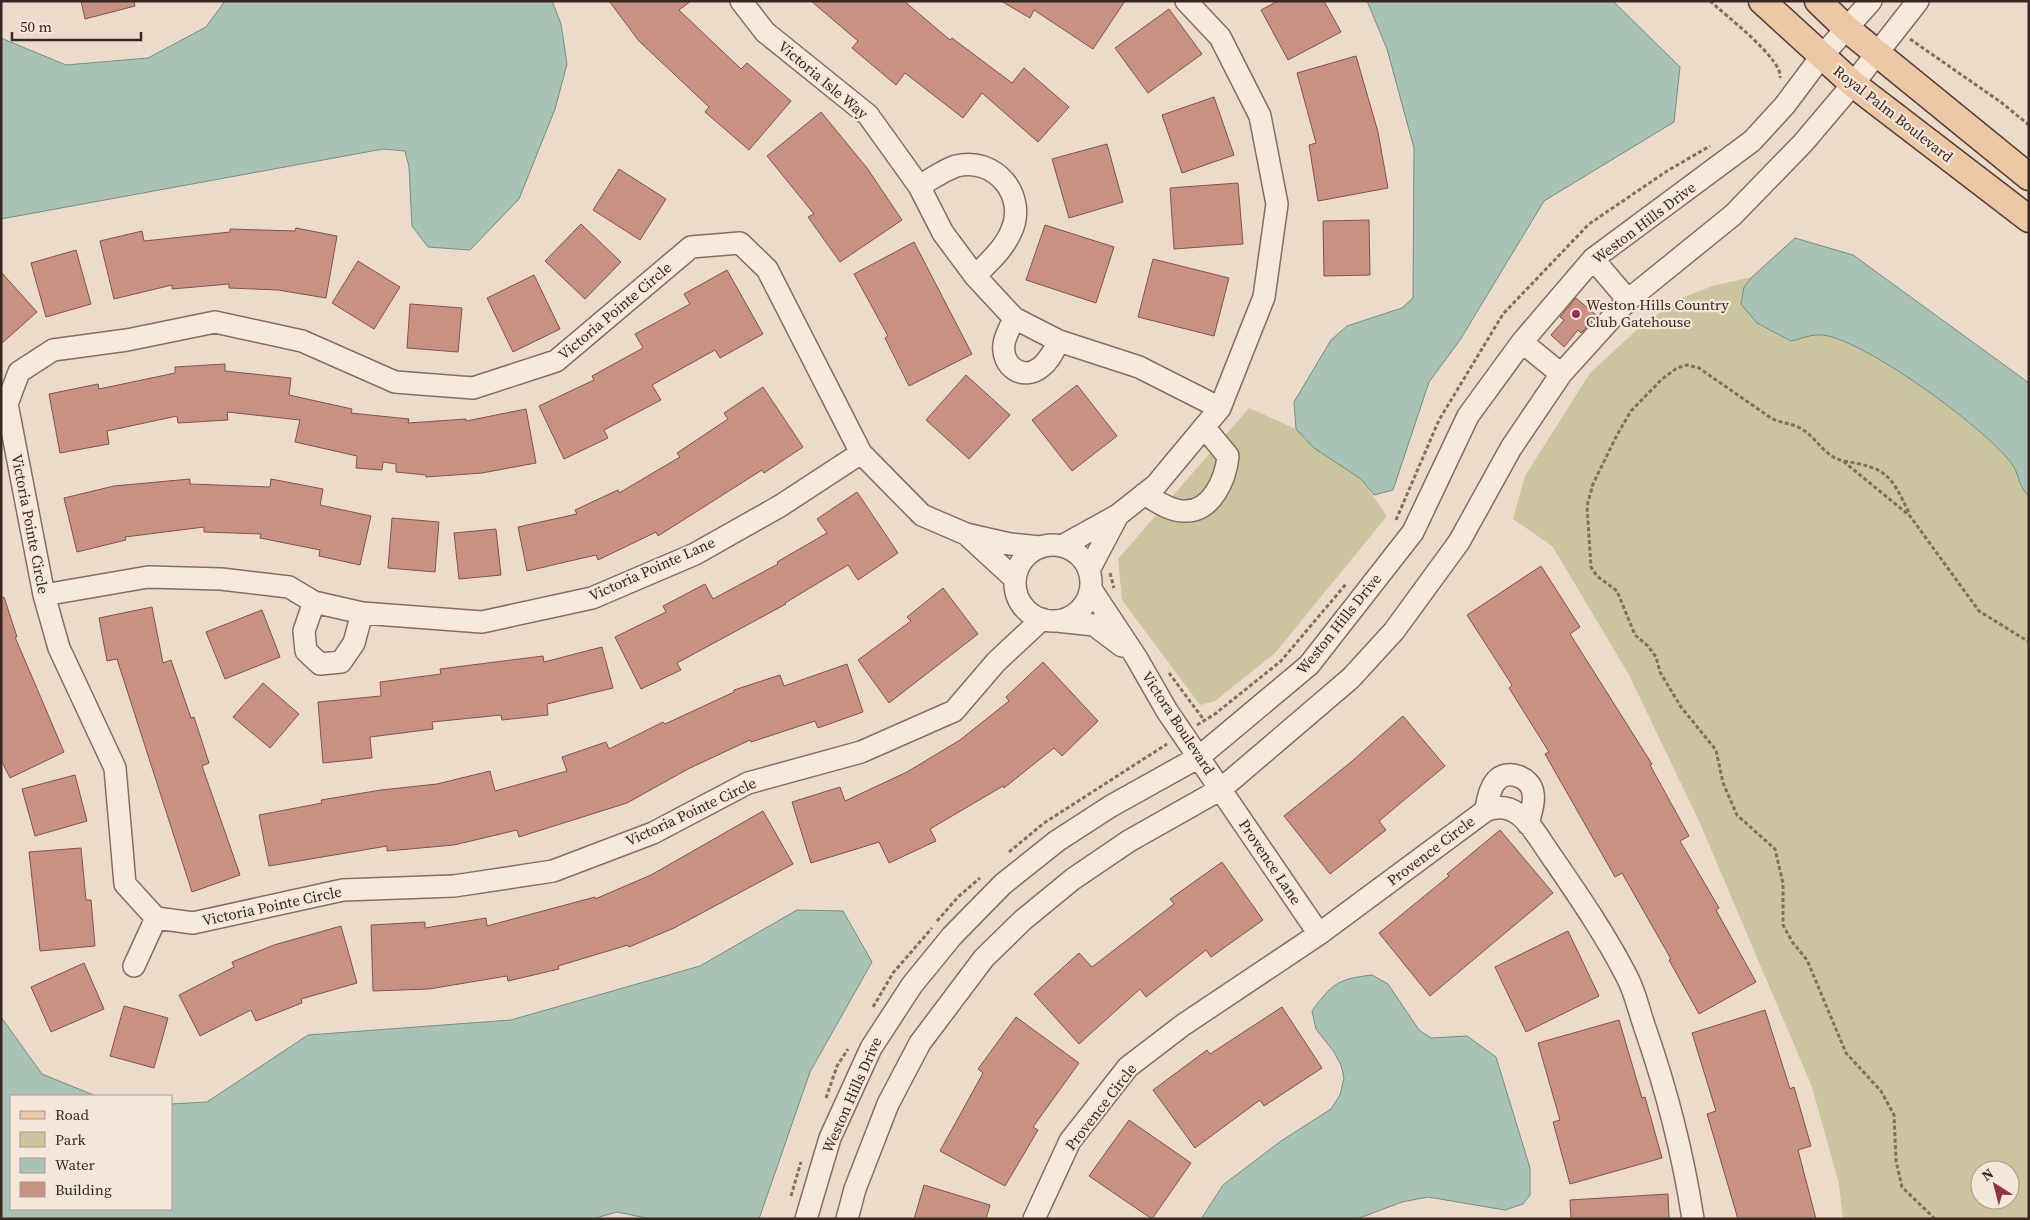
<svg xmlns="http://www.w3.org/2000/svg" width="2030" height="1220" viewBox="0 0 2030 1220" font-family="'Source Serif 4',serif">
	<rect width="100%" height="100%" fill="#ecdbca"/>
	<path fill="#cac59f" fill-rule="evenodd" d="M1752,277L1744,287L1757,323L1791,341C1800,339 1812,334 1821,335C1860,336 1993,433 2014,467C2020,478 2018,486 2029,496V1219H1843L1839,1184L1812,1087L1699,821L1628,673L1560,559L1552,546L1513,519L1525,476L1590,373L1640,327L1677,300L1712,286ZM1980,1170H2010V1200H1980Z
		M1249,408L1296,429L1314,448L1361,479L1387,516L1275,653L1215,701L1200,705L1122,600L1118,559Z"/>
	<path fill="#aac1b5" stroke="#718f81" d="M225,1H552L561,24L567,64L555,109L519,199L470,250L428,247L412,226L409,167L405,151L383,149L1,219V38L66,65L148,58L206,27Z
		M1367,1H1613L1680,67L1674,122L1544,201L1460,340L1429,382L1393,490L1374,495L1361,479L1314,448L1296,429L1294,402L1331,340L1347,326L1402,308L1413,298L1414,148L1387,49Z
		M1795,238L1853,255L2029,383V496C2018,486 2020,478 2014,467C1993,433 1860,336 1821,335C1812,334 1800,339 1791,341L1757,323L1741,304L1744,287L1752,277Z
		M797,910L843,911L872,962L810,1072L759,1219H651L617,1212L592,1219H1V1017L42,1074L96,1096H11V1209H171V1104L207,1102L308,1035L511,1020L700,966Z
		M1372,975L1388,984L1419,1030L1431,1038L1467,1036L1496,1057L1530,1168V1195L1523,1204L1505,1210L1428,1197L1402,1202L1357,1219H1201L1223,1185L1281,1141L1331,1109L1340,1095L1344,1078L1341,1065L1334,1052L1316,1029L1312,1011C1332,984 1337,979 1372,975Z"/>
	<path fill="#c79183" stroke="#855247" d="M81,1H134L135,6L85,19Z
		M609,1H691L679,10L741,69L747,63L791,101L749,150L705,112L709,107L639,41Z
		M811,1H904L950,40L952,38L1012,83L1024,68L1069,107L1038,142L982,93L963,118L905,73L896,85L852,48L858,41Z
		M1001,1H1125L1093,49L1034,10L1030,18Z
		M1278,1H1324L1341,32L1288,60L1261,10Z
		M1169,9L1202,54L1148,93L1115,48Z
		M1356,56L1378,132L1388,188L1318,201L1309,145L1316,143L1297,73Z
		M1214,97L1234,155L1182,173L1162,115Z
		M821,112L867,168L902,220L840,262L808,217L814,214L767,156Z
		M1107,144L1123,202L1069,218L1052,159Z
		M619,169L666,199L640,240L593,210Z
		M1238,183L1243,244L1174,249L1170,188Z
		M1369,220L1370,275L1324,276L1323,221Z
		M581,224L621,262L585,299L545,261Z
		M1045,225L1114,247L1096,303L1026,280Z
		M296,228L337,236L326,298L278,290L229,288V284L172,289V285L114,299L100,241L142,231L144,241L230,232V229L295,231Z
		M914,242L972,354L909,386L885,338L888,336L854,274Z
		M76,250L91,304L46,317L31,263Z
		M1153,259L1229,278L1214,336L1138,317Z
		M358,261L400,287L374,329L332,303Z
		M727,270L763,334L720,358L715,350L652,385L661,400L604,430L608,438L564,459L539,406L594,380L592,376L643,348L635,334L690,304L684,294Z
		M1,272L37,312L1,344Z
		M534,275L560,329L513,352L487,298Z
		M1576,298L1597,316L1581,333L1578,330L1564,347L1551,335L1564,320L1560,317Z
		M410,304L462,308L458,352L407,348Z
		M225,364V371L291,378L289,395L352,409L351,413L409,419L408,423L466,419V421L526,409L536,463L482,473L426,477V475L396,472V464L383,462L382,470L356,468L357,456L295,442L300,420L227,412L228,420L178,423L177,416L107,431L109,444L60,453L49,394L98,384L99,389L175,373V367Z
		M966,375L1010,415L969,459L926,420Z
		M1077,385L1117,436L1072,471L1032,420Z
		M763,387L803,447L764,473L762,470L658,536L656,532L598,560L596,555L527,571L518,527L577,514L575,510L618,490L619,493L680,457L677,453L728,419L724,413Z
		M190,479V484L270,487L271,479L323,489L320,505L371,516L360,565L319,556L320,550L260,538L261,534L204,532V527L125,537L126,540L77,552L64,498L114,486Z
		M857,492L898,553L858,580L848,565L785,603L786,604L677,663L681,670L641,689L615,637L666,612L663,606L705,584L713,599L778,564L777,562L827,533L817,519Z
		M392,518L439,522L435,572L388,568Z
		M496,529L501,575L459,579L454,533Z
		M1541,566L1580,627L1570,634L1652,764L1650,765L1689,836L1680,841L1719,908L1716,910L1756,982L1699,1014L1669,960L1671,959L1622,873L1615,877L1545,754L1549,752L1509,688L1512,685L1467,615Z
		M943,588L978,634L889,703L858,660L911,621L907,617Z
		M4,597L17,637H15L64,752L10,778L1,760V598Z
		M152,607L163,663L171,660L191,718L194,717L209,763L202,766L240,875L192,892L117,659L107,661L99,618Z
		M262,610L280,657L225,679L206,632Z
		M602,647L613,688L547,704L548,715L502,720L501,715L432,722L433,729L370,737L372,758L323,763L318,702L381,696L380,682L441,674L440,669L543,656L544,662Z
		M1043,662L1098,721L1062,756L1054,748L1004,788L1003,786L930,829L936,841L889,863L879,842L811,863L792,802L840,787L845,801L907,772L960,740L1009,701L1006,697Z
		M847,664L863,712L818,728L815,721L751,742L750,740L688,769L627,803L519,837L517,830L454,845L387,851V846L269,866L259,815L322,803L321,800L381,790L437,784L490,771L495,791L567,771L562,757L606,742L609,749L663,722L665,724L734,692V690L780,675L784,686Z
		M263,683L299,714L270,748L233,717Z
		M1403,716L1445,766L1379,821L1386,830L1330,874L1284,816L1351,762Z
		M75,775L87,821L35,836L22,789Z
		M763,811L793,864L674,928L629,947L628,945L558,966L559,969L508,981L507,976L429,989L373,991L371,925L425,922V928L486,918L487,926L595,897V899L651,875Z
		M1500,830L1553,893L1430,996L1379,933L1449,876L1447,874Z
		M81,848L86,900H91L95,946L40,951L29,852Z
		M1222,862L1263,920L1211,957L1206,950L1146,997L1140,989L1079,1044L1034,994L1079,953L1092,967L1174,904L1170,899Z
		M341,926L357,983L301,999L302,1003L256,1021L251,1010L200,1036L179,995L234,967L232,962L274,945Z
		M1568,931L1599,996L1526,1032L1495,967Z
		M84,963L104,1009L51,1032L31,987Z
		M124,1006L168,1018L154,1068L110,1056Z
		M1282,1007L1322,1068L1264,1106L1260,1100L1195,1148L1153,1090L1207,1050L1210,1054Z
		M1765,1010L1790,1089L1794,1087L1811,1146L1798,1150L1816,1219H1738L1707,1114L1716,1111L1692,1033Z
		M1016,1017L1079,1063L1033,1127L1038,1130L1005,1186L940,1151L983,1073L978,1069Z
		M1619,1020L1642,1098L1645,1097L1662,1158L1570,1184L1553,1122L1560,1120L1538,1043Z
		M1129,1120L1191,1163L1152,1219L1089,1176Z
		M924,1185L990,1205L986,1219H914Z
		M1668,1194L1669,1219H1571L1570,1200Z"/>
	<g fill="none" stroke-linecap="round" stroke-linejoin="round">
		<g stroke="#876c60" stroke-width="24">
			<path id="minor" d="M741,1L765,32L868,115L919,186L943,233L975,276L1014,318L1059,341L1139,367L1220,408
				M919,186C930,180 944,170 956,166C995,156 1028,196 1011,232C1003,250 988,263 975,276
				M1593,259L1628,300
				M1014,318C1011,326 1005,336 1004,344C1001,366 1023,382 1041,367C1050,360 1054,350 1059,341
				M1522,342L1561,374
				M1144,494C1156,501 1170,511 1183,511C1212,513 1226,478 1228,456L1204,427
				M966,534L1015,579
				M1015 583a38 38 0 1 1 76 0a38 38 0 1 1-76 0Z
				M1062,546L1118,515L1156,485L1220,408L1264,297L1277,204L1260,116L1220,37L1186,1
				M1040,547L1010,544L966,534L922,515L861,453L767,269L740,243L691,247L556,361L473,388L395,382L302,341L215,322L127,340L53,350L19,372L7,404L44,595L59,648L115,768L125,884L156,918L193,923L343,890L454,886L553,871L653,833L748,783L861,752L954,711L996,662L1042,619
				M1089,570L1118,515
				M1091,589L1136,657L1167,711L1319,934
				M44,595L148,577L221,579L289,587L314,602L362,613L482,622L592,598L695,554L780,506L861,453
				M314,602L304,631L306,651L320,664L341,662L354,643L362,613
				M1057,621L1094,625L1122,646
				M1485,811C1488,801 1489,789 1496,781C1507,768 1531,777 1533,793C1535,803 1530,815 1528,824
				M134,966L156,918
				M806,1219L830,1138L871,1048L912,985L952,936L1003,884L1057,841L1111,806L1199,757L1309,665L1413,532L1468,416L1522,342L1593,259L1752,141L1785,105L1821,57L1871,1
				M847,1219L855,1189L888,1104L920,1043L984,958L1023,920L1073,879L1129,841L1221,789L1351,678L1394,631L1459,542L1511,448L1561,374L1628,300L1733,215L1803,143L1853,84L1918,1
				M1034,1219L1070,1141L1128,1067L1183,1025L1319,934L1485,811C1519,796 1535,834 1552,857C1578,895 1605,934 1626,975C1635,991 1639,1011 1645,1028C1667,1091 1683,1154 1693,1219"/>
		</g>
		<g stroke="#563c33" stroke-width="29">
			<path id="major" d="M1762,1L1853,84L2029,219
				M1818,1L1846,28L2029,177"/>
		</g>
		<path stroke="#876c60" stroke-width="3" stroke-dasharray="4 2.5" stroke-linecap="butt" d="M1710,1C1724,14 1784,60 1780,78
			M1910,39L2002,103L2029,125
			M1844,461C1887,468 1891,475 1909,513
			M1396,520L1439,420L1503,314L1589,224L1667,171L1710,146
			M1110,573L1114,588
			M1169,673L1204,720
			M1197,725L1215,714L1281,661L1346,584
			M1009,852L1044,823L1167,744
			M937,921L959,896L980,878
			M873,1007L893,973L932,928
			M826,1098L837,1066L848,1049
			M791,1196L801,1162
			M1935,1219L1902,1187L1896,1161L1894,1115L1881,1091L1846,1053L1807,960L1793,943L1783,925V883L1775,849L1737,815L1723,783L1716,750L1681,707L1660,672L1656,657L1648,646L1635,635L1617,591L1597,576L1591,567L1587,506L1593,484L1617,435L1631,411L1662,379L1677,368L1687,365L1699,368L1771,418C1780,423 1791,423 1800,428C1818,438 1822,455 1843,461L1910,516L1979,611L2029,642"/>
		<use href="#minor" stroke="#f7eadd" stroke-width="21"/>
		<use href="#major" stroke="#ebc7a6" stroke-width="26"/>
	</g>
	<circle fill="#923449" stroke="#f4e6d9" stroke-width="2" cx="1576" cy="314" r="5"/>
	<g text-anchor="middle" stroke-width="4.5" stroke-linejoin="round" paint-order="stroke">
		<g font-size="15" fill="#392822" stroke="#f4e6d9">
			<text transform="translate(823 80) rotate(40)" y="5">Victoria Isle Way</text>
			<text transform="translate(1893 114) rotate(38)" y="5">Royal Palm Boulevard</text>
			<text transform="translate(1644 223) rotate(-37)" y="5">Weston Hills Drive</text>
			<text transform="translate(615 311) rotate(-40)" y="5">Victoria Pointe Circle</text>
			<text transform="translate(30 524) rotate(79)" y="5">Victoria Pointe Circle</text>
			<text transform="translate(652 569) rotate(-24)" y="5">Victoria Pointe Lane</text>
			<text transform="translate(1339 624) rotate(-51)" y="5">Weston Hills Drive</text>
			<text transform="translate(1178 723) rotate(57)" y="5">Victora Boulevard</text>
			<text transform="translate(691 812) rotate(-25)" y="5">Victoria Pointe Circle</text>
			<text transform="translate(1431 851) rotate(-37)" y="5">Provence Circle</text>
			<text transform="translate(1270 862) rotate(56)" y="5">Provence Lane</text>
			<text transform="translate(272 906) rotate(-12)" y="5">Victoria Pointe Circle</text>
			<text transform="translate(852 1095) rotate(-66)" y="5">Weston Hills Drive</text>
			<text transform="translate(1101 1107) rotate(-52)" y="5">Provence Circle</text>
		</g>
		<g font-size="15" fill="#392822" stroke="#f4e6d9" text-anchor="start">
			<text x="1586" y="310">Weston Hills Country<tspan x="1586" dy="17">Club Gatehouse</tspan></text>
		</g>
	</g>
	<rect width="2030" height="1220" fill="none" stroke="#392822" stroke-width="5"/>
	<rect x="10" y="1095" width="162" height="115" fill="#f4e6d9" stroke="#a99a90"/>
	<rect x="20" y="1111" width="25" height="8" fill="#ebc7a6" stroke="#a99a90"/>
	<text x="55" y="1120" font-size="15" fill="#392822">Road</text>
	<rect x="20" y="1132" width="25" height="15" fill="#cac59f" stroke="#a99a90"/>
	<text x="55" y="1145" font-size="15" fill="#392822">Park</text>
	<rect x="20" y="1158" width="25" height="15" fill="#aac1b5" stroke="#a99a90"/>
	<text x="55" y="1170" font-size="15" fill="#392822">Water</text>
	<rect x="20" y="1182" width="25" height="15" fill="#c79183" stroke="#a99a90"/>
	<text x="55" y="1195" font-size="15" fill="#392822">Building</text>
	<g transform="translate(1995 1185) rotate(324)"><circle r="24" fill="#f4e6d9" stroke="#a99a90"/>
	<path d="M0-4L9 19L0 12L-9 19Z" fill="#923449"/>
	<text y="-8" font-size="14" font-weight="bold" text-anchor="middle" fill="#392822">N</text>
	</g>
	<path d="M12 32v8h129v-8" fill="none" stroke="#392822" stroke-width="2.5"/>
	<text x="20" y="32" font-size="15" fill="#392822" stroke="#f4e6d9" stroke-width="4" paint-order="stroke">50 m</text>
</svg>
